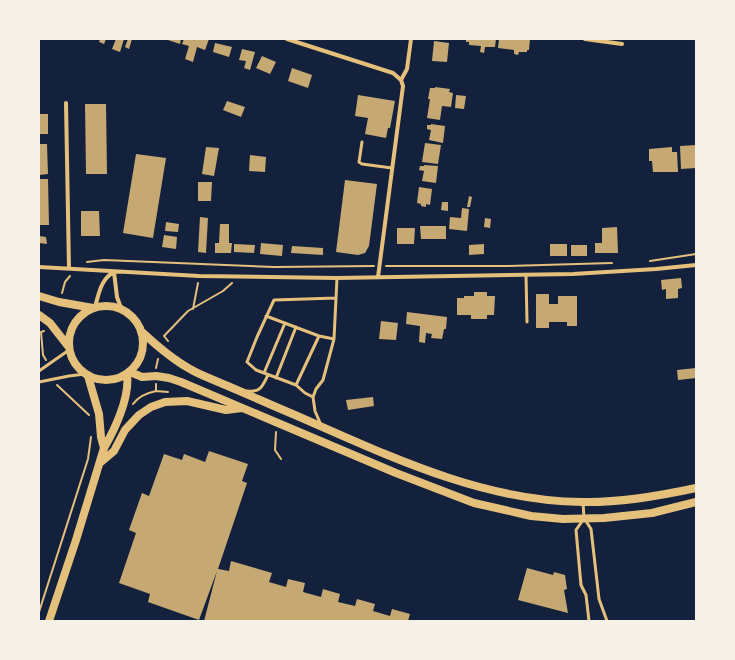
<svg xmlns="http://www.w3.org/2000/svg" width="735" height="660" viewBox="0 0 735 660" font-family="Literata,serif">
	<rect width="100%" height="100%" fill="#14213d"/>
	<path fill="#c6a872" d="M100,39H106L104,44L99,42Z
		M116,39H124L120,52L112,49Z
		M128,39H132L129,49L125,47Z
		M165,39H181L180,44Z
		M184,39H209L205,50L197,47L193,62L185,59L189,46L182,44Z
		M466,39H496L495,47H485L484,53L480,52L481,46L469,45V42H466Z
		M499,39H530L529,50H527V52H519L518,55L514,54V50L498,48Z
		M434,41L449,43L447,62L432,61Z
		M215,43L232,47L229,57L213,52Z
		M242,49L255,52L250,70L244,68L246,61L239,60Z
		M262,56L276,62L270,74L256,68Z
		M292,68L312,75L308,88L288,81Z
		M435,87L450,89L449,92L453,93L451,107L442,106L440,120L427,118L430,99H428L430,88H435Z
		M358,95L395,101L390,128H388L386,138L365,134L368,118L355,116Z
		M456,95L466,96L464,109L455,108Z
		M227,101L245,107L241,117L223,110Z
		M85,104H106L107,174H86Z
		M39,114H48V134H39Z
		M431,124L445,126L443,143L429,140L431,130L427,129V125H431Z
		M425,143L441,145L438,164L422,162Z
		M39,144H47L48,174L39,175Z
		M696,145V168L681,169L680,146Z
		M206,147L219,148L214,176L202,174Z
		M672,147V152H677L678,172H653L652,161H649V149Z
		M136,154L166,158L153,238L123,233Z
		M250,155L266,157L265,172L249,171Z
		M424,165L438,166L436,183L422,181L424,171L419,170L420,166H424Z
		M39,179H48L49,225H39Z
		M345,180L377,184L369,246L365,253L358,255L336,252Z
		M198,182H212L211,201H198Z
		M419,187L432,189L430,205L426,204V207L421,206V204L417,203Z
		M469,196L472,197L470,207H467Z
		M442,202H448V211L441,210Z
		M462,208L469,209L467,231L449,229L450,217L461,218Z
		M81,211H99L100,236H81Z
		M200,217L208,218L206,253L198,252Z
		M485,218L491,219L490,228L484,227Z
		M166,222L179,224L178,232L165,231Z
		M220,224H229V243H232L231,253H215V243H219Z
		M420,226H446V239H421Z
		M617,227L618,253H595V243H602V228Z
		M397,228H415L414,244H397Z
		M164,235L177,237L176,249L162,247Z
		M39,236L46,237L47,244L39,243Z
		M261,243L283,245L282,256L260,254Z
		M234,244L255,245L254,253L234,252Z
		M484,244V254L469,255V245Z
		M550,244H567V256H550Z
		M571,245H587V256H571Z
		M292,246L323,248V255L291,253Z
		M681,278L682,288L678,289V298L666,299V289L662,290L661,280Z
		M474,292H487V296H495L494,315H487V319H471V315H457V298H464V296H474Z
		M536,294H549V304H558V296H577V326H567V322H549V328H536Z
		M407,312L447,317L446,329H444L442,339L431,338L432,334L426,333L425,343L419,342L420,326L406,324Z
		M381,321L398,323L396,340L379,339Z
		M696,368V378L678,380L677,370Z
		M373,397L374,406L348,410L346,400Z
		M209,451L248,464L242,481L247,483L218,569L229,571L231,561L272,573L269,582L286,587L288,579L305,583L303,592L321,597L323,589L340,594L338,602L355,606L357,599L375,604L373,611L390,616L392,609L410,614L408,621H204L217,571L199,620L148,602L150,594L119,583L136,533L129,530L142,493L149,496L164,454L182,460L184,454L205,462Z
		M527,568L553,575L554,572L565,575L567,589L564,590L568,613L518,600Z"/>
	<g fill="none" stroke-linecap="round" stroke-linejoin="round">
		<path stroke="#e5c07b" stroke-width="2" d="M650,261L696,254
			M87,262L104,260L274,267L374,266
			M386,266H507L612,263
			M62,293L65,282L70,276
			M193,309L198,283
			M44,331L41,332L43,355L46,360
			M168,341L164,336L188,311L223,291L232,283
			M156,368L158,359
			M57,385L89,415
			M156,391L168,392
			M133,404C139,396 146,393 156,391V384
			M276,432L275,450L281,459
			M39,612L88,459L91,437"/>
		<path stroke="#e5c07b" stroke-width="3" d="M362,142L359,162L362,164L392,168
			M526,275L527,322
			M266,316L319,336
			M39,371L69,350
			M264,373L285,323
			M276,378L296,327
			M39,382L69,376L85,374
			M296,385L256,370L247,362L257,337L274,300L336,298
			M247,391C261,393 263,385 268,375
			M313,397L305,393L296,385L319,336L334,339
			M321,425L315,411L313,397L316,389L323,380L334,339L337,278
			M583,502L584,518L591,529L599,599L607,621
			M583,520L576,530L581,585L586,595L589,621"/>
		<path stroke="#e5c07b" stroke-width="4" d="M287,39L393,73L401,80L403,86L378,277
			M585,39L622,44
			M401,80L407,69L411,39
			M66,103L69,269
			M39,267L199,276L337,278L573,274L656,269L696,265
			M95,307C99,293 101,279 114,272L117,297L121,308"/>
		<path stroke="#e5c07b" stroke-width="8" d="M39,296L59,302L93,308
			M69 343a37 37 0 1 1 74 0a37 37 0 1 1-74 0Z
			M39,315L50,323L68,346
			M142,332C157,346 172,359 190,369C200,375 212,379 223,384C247,394 271,405 295,415C387,455 480,501 582,502C620,503 659,496 696,488
			M130,372L142,377L156,376L169,378L181,382L396,473L474,503L531,516L563,519L604,518L652,513L696,502
			M88,376L99,414L101,437L104,448
			M101,462L114,451L125,430L139,415L151,407L165,402L187,401L226,410L242,408
			M49,621L76,540L104,448C115,429 130,397 127,375"/>
	</g>
	<rect width="735" height="660" fill="none" stroke="#f6f1e7" stroke-width="80"/>
</svg>
